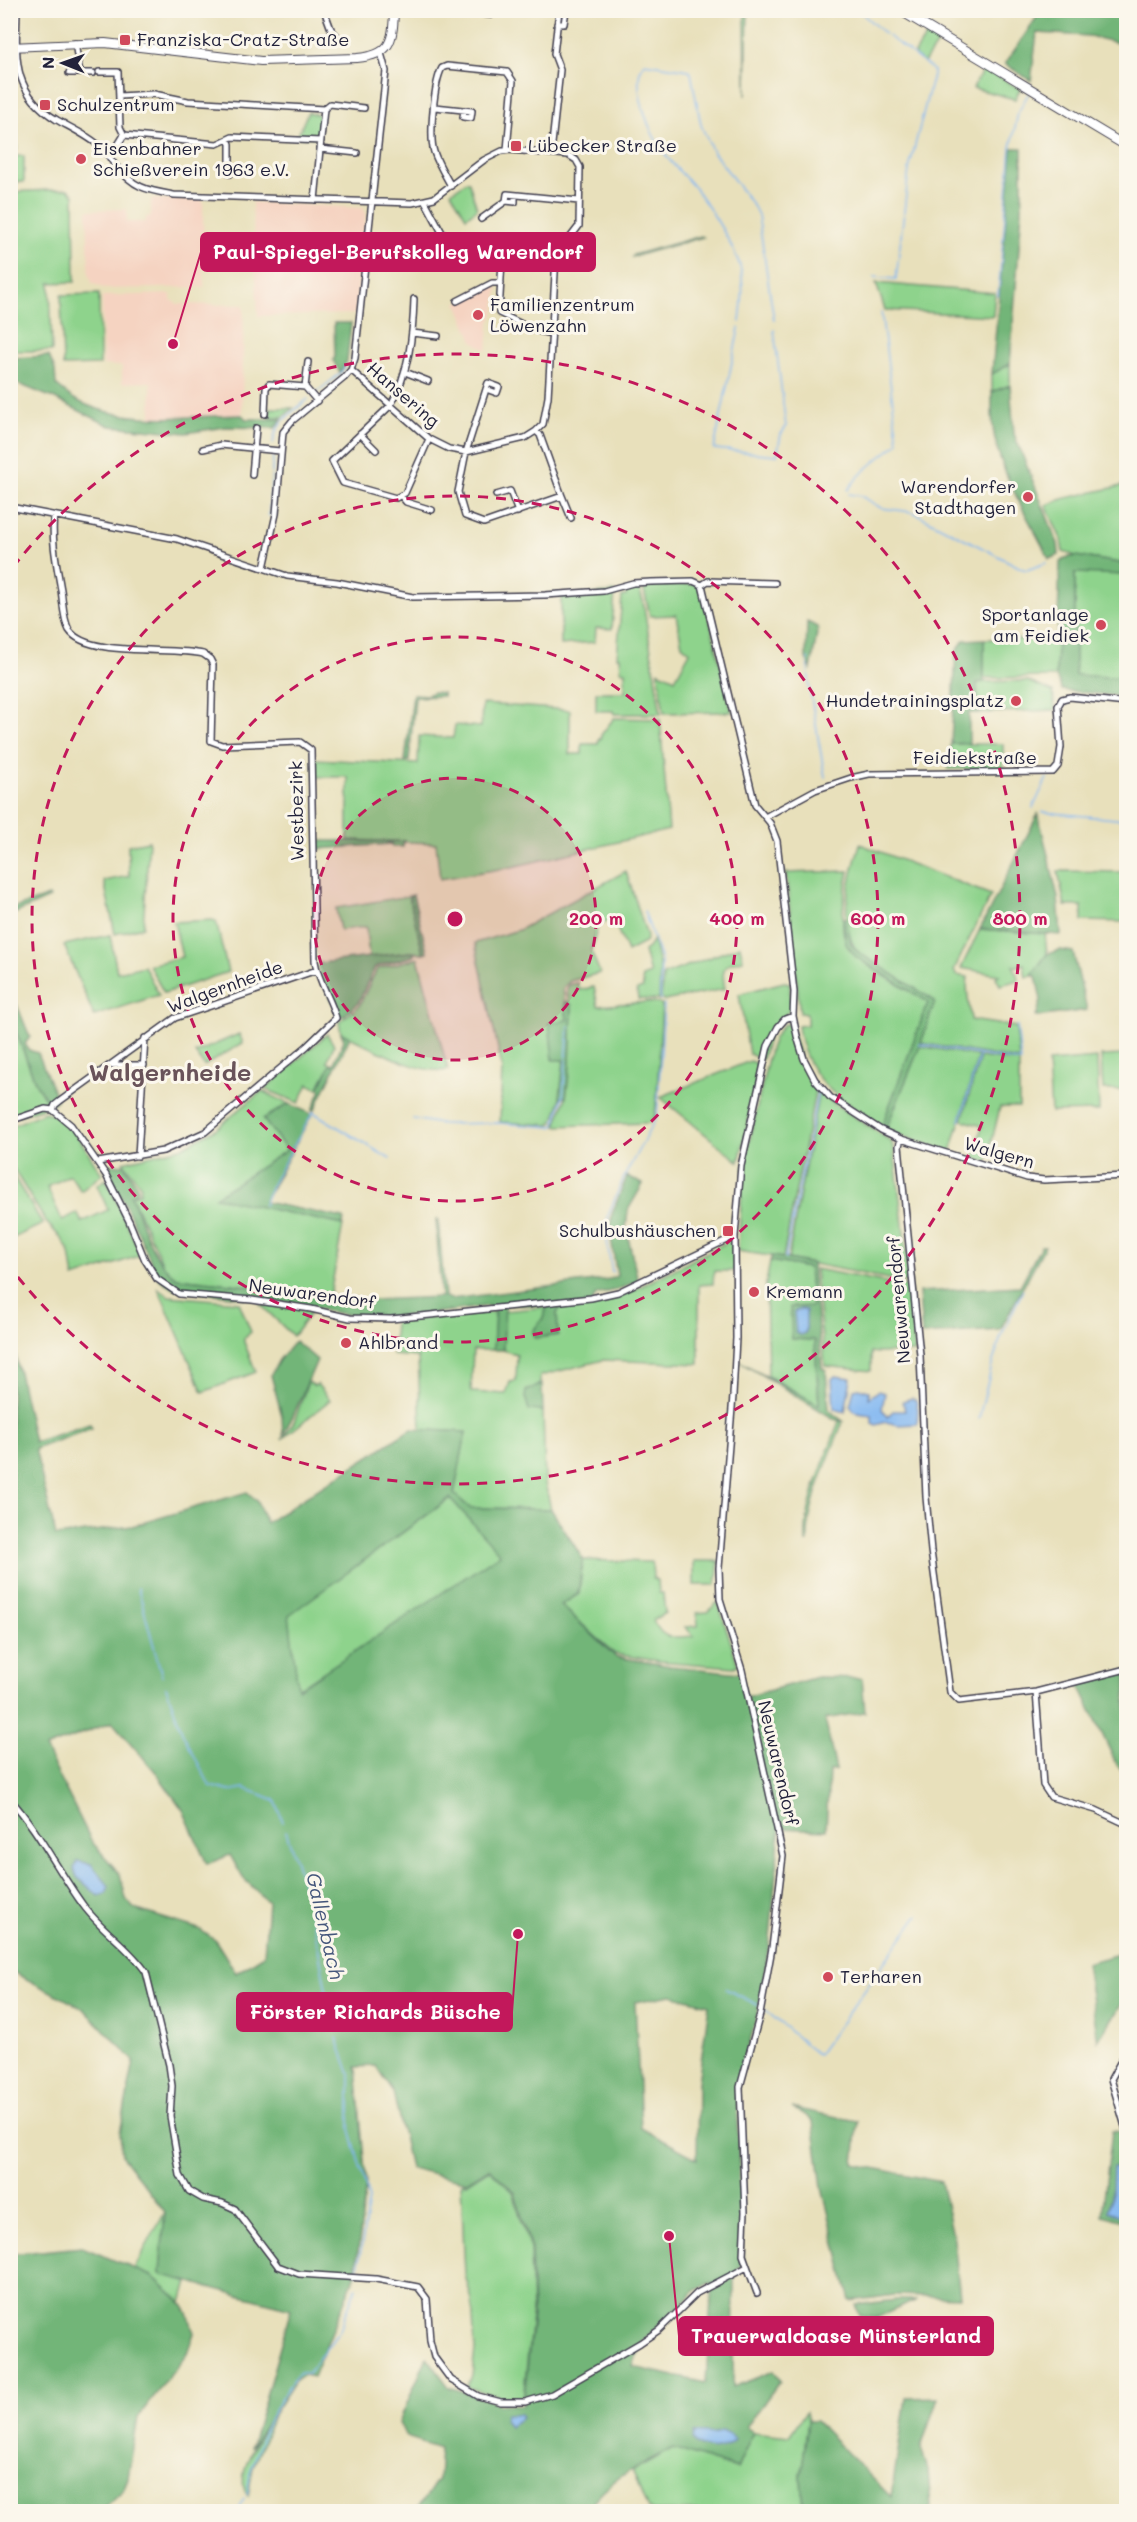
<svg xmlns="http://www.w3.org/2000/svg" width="1137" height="2522" viewBox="0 0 1137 2522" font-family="Mali,sans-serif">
	<rect width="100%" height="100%" fill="#fbf7ec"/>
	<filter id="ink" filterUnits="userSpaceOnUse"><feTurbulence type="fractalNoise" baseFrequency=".0167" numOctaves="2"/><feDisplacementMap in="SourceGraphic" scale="12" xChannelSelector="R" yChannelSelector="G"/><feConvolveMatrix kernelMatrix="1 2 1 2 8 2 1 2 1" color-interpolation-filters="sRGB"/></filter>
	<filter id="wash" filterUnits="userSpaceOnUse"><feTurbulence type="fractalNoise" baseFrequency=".008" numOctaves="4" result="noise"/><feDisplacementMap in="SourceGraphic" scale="24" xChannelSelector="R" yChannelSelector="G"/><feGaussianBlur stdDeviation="1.35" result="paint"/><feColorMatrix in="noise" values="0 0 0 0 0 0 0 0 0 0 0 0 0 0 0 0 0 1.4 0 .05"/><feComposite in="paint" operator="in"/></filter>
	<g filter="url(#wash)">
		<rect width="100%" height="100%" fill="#e8e0bb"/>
		<path fill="#f5d3c1" d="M151,199L203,200L204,287L106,289L92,283L89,273L87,210L127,209V222H146V217L151,216Z
			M252,202L363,208L366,213L355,314L258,316Z
			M491,285L498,287L495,311L489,325L487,351L473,341L457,303Z
			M171,294V300L178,304L244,305L242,415L151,417V382L122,383V366L103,365L102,296Z"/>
		<path fill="#8ed38c" stroke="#587a64" stroke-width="1.5" d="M745,11H748L746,96Z
			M927,34L939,41L924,63L914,55Z
			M984,68L1020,89L1015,99L973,88Z
			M11,109H16L17,150H11Z
			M308,112L320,115L319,134L314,137H297Z
			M11,156H24V182H11Z
			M467,181L469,182L477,209L466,217L451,192Z
			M68,189L74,195L75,282L50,283L52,351H11V192Z
			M701,236L703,237L632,257L633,255Z
			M876,283L995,293L993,316L885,310Z
			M99,294L100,365L63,366L61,295Z
			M1010,364V385L992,392V374Z
			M270,408H293L283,417H270Z
			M1126,485V564L1076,556L1063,552L1061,539L1046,505L1066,498Z
			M1075,572L1126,575V678L1075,676Z
			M649,584H695L702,588L732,712L664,713L658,671L675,679L690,652L682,645L676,615L650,616L644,590Z
			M639,589L643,601L661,714H614L613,711H596V692H625V671H621L620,657H617L622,596H626V590Z
			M615,592L612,629L596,628L595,642L561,645V597Z
			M984,639L1057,640L1056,677L984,678Z
			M1027,681L1053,692L1055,710L978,713L977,682Z
			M482,704L570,710V754H582V744H598L599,739H601V735L614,718L660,719L669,830L512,867L440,879L436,843L348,840V777H315V759L418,764L419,736L453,738L455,725L481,727Z
			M951,744H1003V769H948Z
			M149,841L143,927L115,934L104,881L129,876L128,845Z
			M860,844L991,895L954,970L956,975L968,977C965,992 970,1005 971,1020L1016,1027L1019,1060L921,1043L935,1001L859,953C835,925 851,874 860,844Z
			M626,871L647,936L646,942L627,952L613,919L598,925L591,951L600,973L570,981L563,988L567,1020L549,1023C554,1034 561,1047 563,1059C566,1073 560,1116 550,1125L500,1122L502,1067L475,943L519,930Z
			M849,871C845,890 838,927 847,945C856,963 909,990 928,1002V1005L882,1126C840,1100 805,1081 798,1026L807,1025V1014L800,1013L786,873Z
			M1058,871L1126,872V922L1082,921V906H1065Z
			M409,896L423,953L411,952L369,957L366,927L340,930L336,908Z
			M212,920L216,921L228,972L164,993L149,965L182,957L174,922Z
			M980,929L1045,934L1047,954L1031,976L1026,977L1024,964L1014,967L1013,965L1019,980L1000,985L996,977L999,975L961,968Z
			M110,935L117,972L144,966L159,995L94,1016L64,945Z
			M653,939L660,968L659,1000L638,999L637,990L643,988L642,977L650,974L644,951L649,947Z
			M740,946L743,960C722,963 721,970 725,989L664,1001L661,998L663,975Z
			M418,958L448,1070C416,1075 371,1046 341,1033L339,1022L359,1006L377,969Z
			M784,982L790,983L791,1008L769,1034L762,1060L749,1054L739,994Z
			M578,983L579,990L594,987L598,1006L647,1002L662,1004L657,1096L655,1116L649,1123L556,1126L566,1097L570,1065L572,1005L568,1002L567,989L569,985Z
			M11,1019L36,1084L50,1106L11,1118Z
			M784,1024L791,1025L801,1061L816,1087L783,1258L738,1251V1247L744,1166L770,1049L774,1038Z
			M239,1034L243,1043L204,1066L195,1053Z
			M327,1034L334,1045L327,1062L331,1064L318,1089L308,1084L299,1103L265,1089Z
			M920,1046L978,1056L951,1152L899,1135L886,1129Z
			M1126,1055V1090H1103L1101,1056Z
			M980,1057L1019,1062V1107H1000L987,1162L974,1158L982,1126L962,1120Z
			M1097,1058L1099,1111L1051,1112L1048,1062Z
			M750,1061L761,1065L739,1162L660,1097Z
			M819,1090L833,1103L891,1141L894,1150L910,1283L788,1259Z
			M262,1091L289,1104L263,1119L287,1150L216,1197L343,1225L330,1295L177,1278L166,1271L131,1195L140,1193L141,1186L123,1162L181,1148L216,1129Z
			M45,1112C72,1117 87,1153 102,1174L81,1191L70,1175L47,1187L62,1220L77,1213L82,1222L108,1210L97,1185L106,1179L141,1255L74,1278L70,1253L62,1239L46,1222L11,1165V1126Z
			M10,1171L43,1224L11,1239H10Z
			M729,1241L733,1243L734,1271H714L713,1284L699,1285V1364L603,1360L540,1376V1384L526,1391L529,1410L543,1411L545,1483L551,1509L470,1508L454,1494L466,1432L421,1430L418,1357L393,1355L395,1321L495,1312L493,1350H473L471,1392L506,1394L510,1382L516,1381L517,1355L503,1350L504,1311L547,1307L543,1318L533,1331L535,1338L558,1335L557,1313L560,1308L591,1304L628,1293Z
			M770,1261L809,1268L812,1307L792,1339L815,1340L819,1405L768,1376L766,1284Z
			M815,1269L910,1287L915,1352L871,1353V1371L825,1366Z
			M158,1288L169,1296L239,1302L251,1332L244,1338V1342L256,1372L203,1392Z
			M260,1304L312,1311L293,1336Z
			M308,1382L315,1386L317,1384L330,1400L282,1439L294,1422Z
			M839,1421H843C830,1457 806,1505 808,1542H806C803,1505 827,1457 839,1421Z
			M451,1498L501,1554L298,1689L288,1615Z
			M583,1560L652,1562L653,1578L658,1581L659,1593H663L665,1613L653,1620C664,1642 672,1637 694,1636L685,1627L698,1626L697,1613L707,1612L718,1602L738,1665L734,1667L658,1661L615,1654L561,1605L579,1594Z
			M694,1561H719L716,1585H694Z
			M489,2169L513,2192L530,2249L532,2315L523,2400L507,2399L467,2387L472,2376L475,2350L472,2300L465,2275L461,2183H467Z
			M165,2212L160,2273L188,2281L182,2303L152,2276L134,2269Z
			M275,2411L253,2467L248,2496C231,2476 264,2429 275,2411Z
			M806,2411L808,2421L801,2476L803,2511H654L648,2509L632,2471L673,2448L737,2469L753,2432L789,2436Z"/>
		<path fill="#72b578" stroke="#4a6c5a" stroke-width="1.5" fill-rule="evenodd" d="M1041,11H1126V45L1089,36L1037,33L1031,81L1005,64Z
			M1012,148H1022V209L1010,364L992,374Z
			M334,323H351L347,361L340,373L333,360L335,357Z
			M49,356L55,370L56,385C63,391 70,397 78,401C127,426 190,416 242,415L246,419H282L275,428L225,427L186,433L110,426L53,398L11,381L10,358Z
			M1010,385L1014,434L1058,544L1059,555L1049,559C1031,522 1003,479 995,439C991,423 992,408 992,392Z
			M1076,556L1126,564V575L1075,573V675L1126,678V697L1062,690L1056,677L1060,562L1065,558Z
			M807,622L818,627L811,669L806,658Z
			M984,639V682L977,683L978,713H969V743L951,744L956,652L964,640Z
			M433,692L443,693V696L415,697L409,761H405L413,694L427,695Z
			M1038,814L1058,897L1061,935L980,929Z
			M318,841H404L403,847H392L391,844L319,849Z
			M413,895L427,952L423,953L409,896Z
			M49,896L50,898L11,915V909Z
			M847,918L851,944L859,953L935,1001L920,1046L886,1129L882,1126L928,1002L856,957L846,944L843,918Z
			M1060,950L1073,952L1087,1010L1036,1017L1041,1000L1036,976H1031L1047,954Z
			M411,952L415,953L413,956L375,967L358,1003L343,1016H338L318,967L320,963Z
			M10,988L30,1037L25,1044L29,1050L38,1053L55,1095L57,1100L50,1106L36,1084L11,1018Z
			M565,1002L572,1005L570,1064L566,1097H560L564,1060H553L549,1023L567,1020Z
			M341,1033L350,1037L314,1111L312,1110L321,1090L318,1089L331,1064L333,1065L344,1040Z
			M289,1104L312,1114L264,1202L344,1218L343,1225L215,1197L287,1150L263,1119Z
			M111,1164L124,1165L138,1188L137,1192L131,1195C142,1222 152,1262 177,1278L372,1300L441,1297L436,1219H438L445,1297L451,1299L610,1279L617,1276L610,1232L612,1214L627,1176L643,1184L628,1210L626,1228L638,1281L619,1289L596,1295L591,1304L560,1308L557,1313L558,1335L535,1338L533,1331L543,1318L548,1305H505L503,1350H493L495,1312L489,1306C431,1313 367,1326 310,1306L174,1289L159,1279L123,1200L104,1169Z
			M1041,1246H1045L1000,1330L922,1335L919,1292L1020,1286Z
			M772,1256L812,1264L822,1368L826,1370L829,1410L843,1421L836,1420L737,1360L819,1405L815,1340L792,1339L790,1307L812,1306L809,1268L770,1261Z
			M295,1341L317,1360L293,1416L283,1434L282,1416L271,1375L279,1360Z
			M14,1349L34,1442L90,1424L92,1428L35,1449L56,1536L132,1526L247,1492L257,1501L266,1523L411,1429L466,1432L454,1494L470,1508L551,1509L583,1559L578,1594L561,1605L616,1657L671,1666L740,1673L746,1697L817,1677L862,1678L865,1712L825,1719L836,1770L829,1771L826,1830L780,1828L770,1938L758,2012L738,2085L737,2117L743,2262L734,2276L733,2387L774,2371L780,2381L746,2427L753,2432L737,2469L673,2448C647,2462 599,2482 589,2511H416L438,2479L440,2448L406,2437L399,2422L427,2357L449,2387L500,2404L523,2405L533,2315L531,2249L515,2193L489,2168L467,2182L410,2168L393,2092L376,2066L356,2067L366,2184L355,2276L313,2377L304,2375L296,2379L251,2448L291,2309L160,2274L165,2212L122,2156L120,2133L134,2061L84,2009L11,1971V1350ZM450,1498L500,1554L298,1689L289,1615ZM112,1722L154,1770L183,1810L207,1864L230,1855L243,1878L268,1902L264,1955L236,1973L216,1941L199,1929L134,1909L126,1899L120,1874L92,1842L45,1748ZM671,1995L709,2005L698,2082L697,2159L641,2128L635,2002ZM712,2282L706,2383L633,2367L640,2345L695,2291Z
			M542,1384L543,1411L529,1410L525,1397L526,1391Z
			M1126,1670V1776L1115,1761L1078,1683Z
			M1126,1952V1997L1098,2041L1086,1963Z
			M792,2108L858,2121L854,2164L941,2182L954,2240L960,2297L895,2295L850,2301L822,2187L813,2122L807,2116Z
			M1112,2131L1124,2132L1126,2140V2222L1102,2215Z
			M82,2247L152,2276L182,2303L188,2313L194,2333L187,2354L138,2417L128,2478L123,2490L101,2511H11V2254Z
			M896,2300H917L876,2318L860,2316L856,2305Z
			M938,2397L921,2448L928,2471L931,2507L929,2511H803L801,2476L808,2421H816L891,2497L906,2398Z"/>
		<path fill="#82b7f1" stroke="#526c96" stroke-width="1.5" d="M801,1309L806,1310V1332L801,1335L796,1333L794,1312Z
			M835,1376L851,1378L845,1412L834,1409L832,1379Z
			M859,1388L869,1391V1398L878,1391L885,1393L882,1409L887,1417L893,1411H905L903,1401L912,1398L916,1400L918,1409L917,1424L899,1425L886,1422L876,1425L872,1423V1415C862,1413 857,1416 850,1406L854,1389Z
			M77,1861L91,1864L109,1886L106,1893L99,1896L77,1877L74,1869Z
			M1113,2167L1126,2168V2218L1108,2211L1112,2192Z
			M506,2414H520L522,2418L509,2426L504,2420Z
			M722,2431L732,2436L734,2440C724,2452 702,2453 693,2440L694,2434C703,2430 712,2437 722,2431Z"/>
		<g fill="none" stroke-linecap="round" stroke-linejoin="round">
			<path stroke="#82b7f1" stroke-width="1.5" d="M858,10L885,34
				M874,277L896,279L909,169L933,75V70L888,36
				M998,296L1011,148L1018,113L1028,94
				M740,322C742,303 745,281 739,263C729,237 713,213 697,191C687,178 674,167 664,153C650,134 629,84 644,63L689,70L691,73L701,125L712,150L754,207L758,215L774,320
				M739,328L714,449L777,455L781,434L786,427L774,330
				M316,393L341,373L345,366
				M273,444C274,423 293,412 308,399
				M848,490C860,471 881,457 898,443L881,311
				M849,494L861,496L881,508L913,512L1023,569L1027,570L1046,563
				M269,516L273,456
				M808,658L809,685L825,777
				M1033,808L1047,778
				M1043,812L1126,820
				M644,911L661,960L660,1000
				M919,1044L1021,1062L1017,1025
				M413,1119L441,1124L499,1123L551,1127L555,1125L563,1096L569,1026
				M960,1121L979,1056
				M264,1205L271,1186L313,1112L390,1159
				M785,1259L818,1090
				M612,1272L607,1241L608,1216L623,1179L657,1116L664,1004
				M979,1418L993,1361L1002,1334L1023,1290
				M138,1588L162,1676
				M166,1687L182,1732L210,1786L229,1791L244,1788L275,1800L283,1822
				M286,1831L311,1909L333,2028
				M726,1989L758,2005
				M765,2010L818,2055L918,1915
				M337,2038L350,2074V2129L369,2199L357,2274
				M247,2494C249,2485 249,2475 252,2466C262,2433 277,2399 299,2373H308L340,2330L356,2287
				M238,2512L244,2498"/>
		</g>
	</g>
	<g filter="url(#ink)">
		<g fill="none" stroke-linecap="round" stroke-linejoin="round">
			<g stroke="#403e4e" stroke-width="8">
				<path id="street" d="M17,10C16,57 11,92 57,120C73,129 91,137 104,150C108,154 111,160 115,165C134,188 146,190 174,195L412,203L434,198L484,160L502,151L511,150L568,155L576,160L580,167L579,226L556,256L548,397L543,424L536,431L525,438L466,452L449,449L429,439L351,370
					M324,10L331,29L337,36
					M448,10L491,15L497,10
					M557,24H564L566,10
					M75,43L80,73H93
					M99,72H118L120,127L124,135
					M69,73H80
					M119,96L154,94L188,101L324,109
					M435,107L472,111L471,118L463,117L464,110
					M124,135L217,144L232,137L321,141
					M228,139L230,144V174
					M320,149L357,153
					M551,153L560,70L554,54L559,10
					M107,154L116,148L124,135
					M451,186C445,175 438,164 434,152C429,137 434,82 442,68L447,66L507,72L513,81L507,150
					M515,195V202L506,201L507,194L579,201
					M315,200L324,109L330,104L364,108
					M425,201L453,253L460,249L454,239L447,243
					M481,219L506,201
					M414,299C413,335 409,372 391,405L332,461L343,483L396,498L405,493L429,439
					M457,301L492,283H501
					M412,333L438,336
					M552,334L534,330L499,313L502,261C510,240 542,242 559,251
					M405,372L428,381
					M305,387L308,362
					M486,389L497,393L499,387L488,383L466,452L458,492L465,516L484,523L562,496L540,435L536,431
					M265,414L266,388L269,384L305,387L317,401
					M360,434L376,450
					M203,449L221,445L280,451
					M252,475L256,428
					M496,495L510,491L518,512
					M562,496L571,518
					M402,497L406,502L432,510
					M10,507L177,539L287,576L337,582L413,597L545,595L604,591L633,583L651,582L693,581L702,585L708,581L775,583
					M54,516C51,540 57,566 61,590C63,602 63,619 69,630C87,658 173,646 203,654L210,659L213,665L211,741L222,745L300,742L311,750L315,961C318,981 331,999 336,1018L307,1046L205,1132L163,1151L98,1162
					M264,568L276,514L283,432L292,421L344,378L351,370L355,358L386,71L381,53
					M702,585L755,805L770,823L777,841L794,992L793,1016L797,1036L804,1059L815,1080L830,1097L881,1130L901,1139L1027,1178L1044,1180L1126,1176
					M765,817L815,790L851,778L869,774L1053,772L1058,766L1061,747L1058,706L1062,699L1070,697L1126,703
					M113,1065H144
					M53,1110L55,1105L60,1101L175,1018L317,970
					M10,1121L45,1109L53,1110L71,1125L106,1175L129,1221L145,1260L157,1279L179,1294L252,1300L311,1309L350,1318L391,1319L450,1313L591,1298L618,1292L735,1236
					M901,1139L899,1146L920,1355L926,1497L931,1551L950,1692L959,1701L1036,1692L1126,1669
					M138,1156L145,1038
					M1036,1692L1043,1785L1051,1797L1096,1810L1126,1824
					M10,1799C39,1831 58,1871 83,1905C101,1930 129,1947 146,1972L169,2065L172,2086L170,2116L180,2175L189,2191L203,2199L222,2203L235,2209L278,2266L299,2274L376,2279L418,2287L427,2299L430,2341L434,2357L451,2380L478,2396L501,2402H525L552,2394L640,2343L659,2330L697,2293L747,2267
					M1126,2052L1111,2079L1126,2130
					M757,2293L743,2255L745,2212L740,2087L760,2014L772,1948L783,1856L742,1670L720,1599L719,1568L733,1396L736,1338L735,1236L741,1166L768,1046L778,1027L785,1019L793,1016"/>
			</g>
			<g stroke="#403e4e" stroke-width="10">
				<path id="secondary" d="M899,10L1126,146
					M10,47L105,43L261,61L357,58C391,55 393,42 394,10"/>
			</g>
			<use href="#street" stroke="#fff" stroke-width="5"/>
			<use href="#secondary" stroke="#fff" stroke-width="8"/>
		</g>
	</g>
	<circle cx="455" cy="919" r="141" fill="#c2185b" fill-opacity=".12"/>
	<g fill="none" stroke="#c2185b" stroke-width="3" stroke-dasharray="10 8">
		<circle cx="455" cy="919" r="141"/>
		<circle cx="455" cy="919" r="282"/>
		<circle cx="455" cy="919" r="423"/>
		<path d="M13 567A565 565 0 1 1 13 1271"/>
	</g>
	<g fill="#d1495b" stroke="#fbf7ec" stroke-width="2">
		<rect x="119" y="34" width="12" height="12" rx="3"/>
		<rect x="39" y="99" width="12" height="12" rx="3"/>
		<rect x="510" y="140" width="12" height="12" rx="3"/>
		<circle cx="81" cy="159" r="6"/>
		<circle cx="478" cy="315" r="6"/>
		<circle cx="1028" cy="497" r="6"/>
		<circle cx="1101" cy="625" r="6"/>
		<circle cx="1016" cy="701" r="6"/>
		<rect x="722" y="1225" width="12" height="12" rx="3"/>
		<circle cx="754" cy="1292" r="6"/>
		<circle cx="346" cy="1343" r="6"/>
		<circle cx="828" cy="1977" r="6"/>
	</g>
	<g text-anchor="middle" stroke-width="6" stroke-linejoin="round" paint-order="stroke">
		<g font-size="18" fill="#22223b" stroke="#fbf7ec" text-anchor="start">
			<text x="137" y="46">Franziska-Cratz-Straße</text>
			<text x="57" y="111">Schulzentrum</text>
			<text x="528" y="152">Lübecker Straße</text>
			<text x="93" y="155">Eisenbahner<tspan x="93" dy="21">Schießverein 1963 e.V.</tspan></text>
			<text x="490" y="311">Familienzentrum<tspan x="490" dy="21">Löwenzahn</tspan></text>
			<text x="1016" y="493" text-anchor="end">Warendorfer<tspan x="1016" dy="21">Stadthagen</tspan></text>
			<text x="1089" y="621" text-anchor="end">Sportanlage<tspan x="1089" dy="21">am Feidiek</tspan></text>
			<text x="1004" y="707" text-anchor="end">Hundetrainingsplatz</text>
			<text x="716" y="1237" text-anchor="end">Schulbushäuschen</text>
			<text x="766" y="1298">Kremann</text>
			<text x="358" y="1349">Ahlbrand</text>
			<text x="840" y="1983">Terharen</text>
		</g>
		<g font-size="18" fill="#22223b" stroke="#fbf7ec">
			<text transform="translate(403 395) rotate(41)" y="6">Hansering</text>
			<text x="975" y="764">Feidiekstraße</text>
			<text transform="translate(297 811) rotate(-91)" y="6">Westbezirk</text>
			<text transform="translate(225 987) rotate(-20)" y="6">Walgernheide</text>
			<text transform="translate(999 1153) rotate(16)" y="6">Walgern</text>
			<text transform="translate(312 1294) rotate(8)" y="6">Neuwarendorf</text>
			<text transform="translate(899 1300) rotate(-95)" y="6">Neuwarendorf</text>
			<text transform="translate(778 1763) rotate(77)" y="6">Neuwarendorf</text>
		</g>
		<g font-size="20" font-style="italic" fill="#44567b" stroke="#fbf7ec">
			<text transform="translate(325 1926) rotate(77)" y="7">Gallenbach</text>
		</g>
		<g font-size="24" font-weight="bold" fill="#69535a" stroke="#fbf7ec">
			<text x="170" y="1081">Walgernheide</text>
		</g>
	</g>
	<circle cx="455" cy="919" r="9" fill="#c2185b" stroke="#fbf7ec" stroke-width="3"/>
	<g font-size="18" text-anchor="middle" font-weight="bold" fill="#c2185b" stroke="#fbf7ec" stroke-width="6" stroke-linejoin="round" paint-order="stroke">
		<text x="596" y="925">200 m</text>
		<text x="737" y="925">400 m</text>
		<text x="878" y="925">600 m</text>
		<text x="1020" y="925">800 m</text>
	</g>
	<path fill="none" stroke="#c2185b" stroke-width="2" d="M173 344L201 252M518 1934L512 2012M669 2236L679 2336"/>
	<g fill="#c2185b" stroke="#fbf7ec" stroke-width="2">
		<circle cx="173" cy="344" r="6"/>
		<circle cx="518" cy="1934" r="6"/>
		<circle cx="669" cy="2236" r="6"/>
	</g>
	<g fill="#c2185b" stroke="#c2185b" stroke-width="2">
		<rect x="201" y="233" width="394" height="38" rx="6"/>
		<rect x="237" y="1993" width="275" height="38" rx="6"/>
		<rect x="679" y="2317" width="314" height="38" rx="6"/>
	</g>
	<g font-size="20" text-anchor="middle" font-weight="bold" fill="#fff">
		<text x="398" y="259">Paul-Spiegel-Berufskolleg Warendorf</text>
		<text x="375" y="2019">Förster Richards Büsche</text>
		<text x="836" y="2343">Trauerwaldoase Münsterland</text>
	</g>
	<rect width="1137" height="2522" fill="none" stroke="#fbf7ec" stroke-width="36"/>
	<g transform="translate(63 63) rotate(271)" stroke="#fbf7ec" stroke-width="4.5" paint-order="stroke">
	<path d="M0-4.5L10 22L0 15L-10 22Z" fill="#22223b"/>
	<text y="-9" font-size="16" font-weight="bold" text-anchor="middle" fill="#22223b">N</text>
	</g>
</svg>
